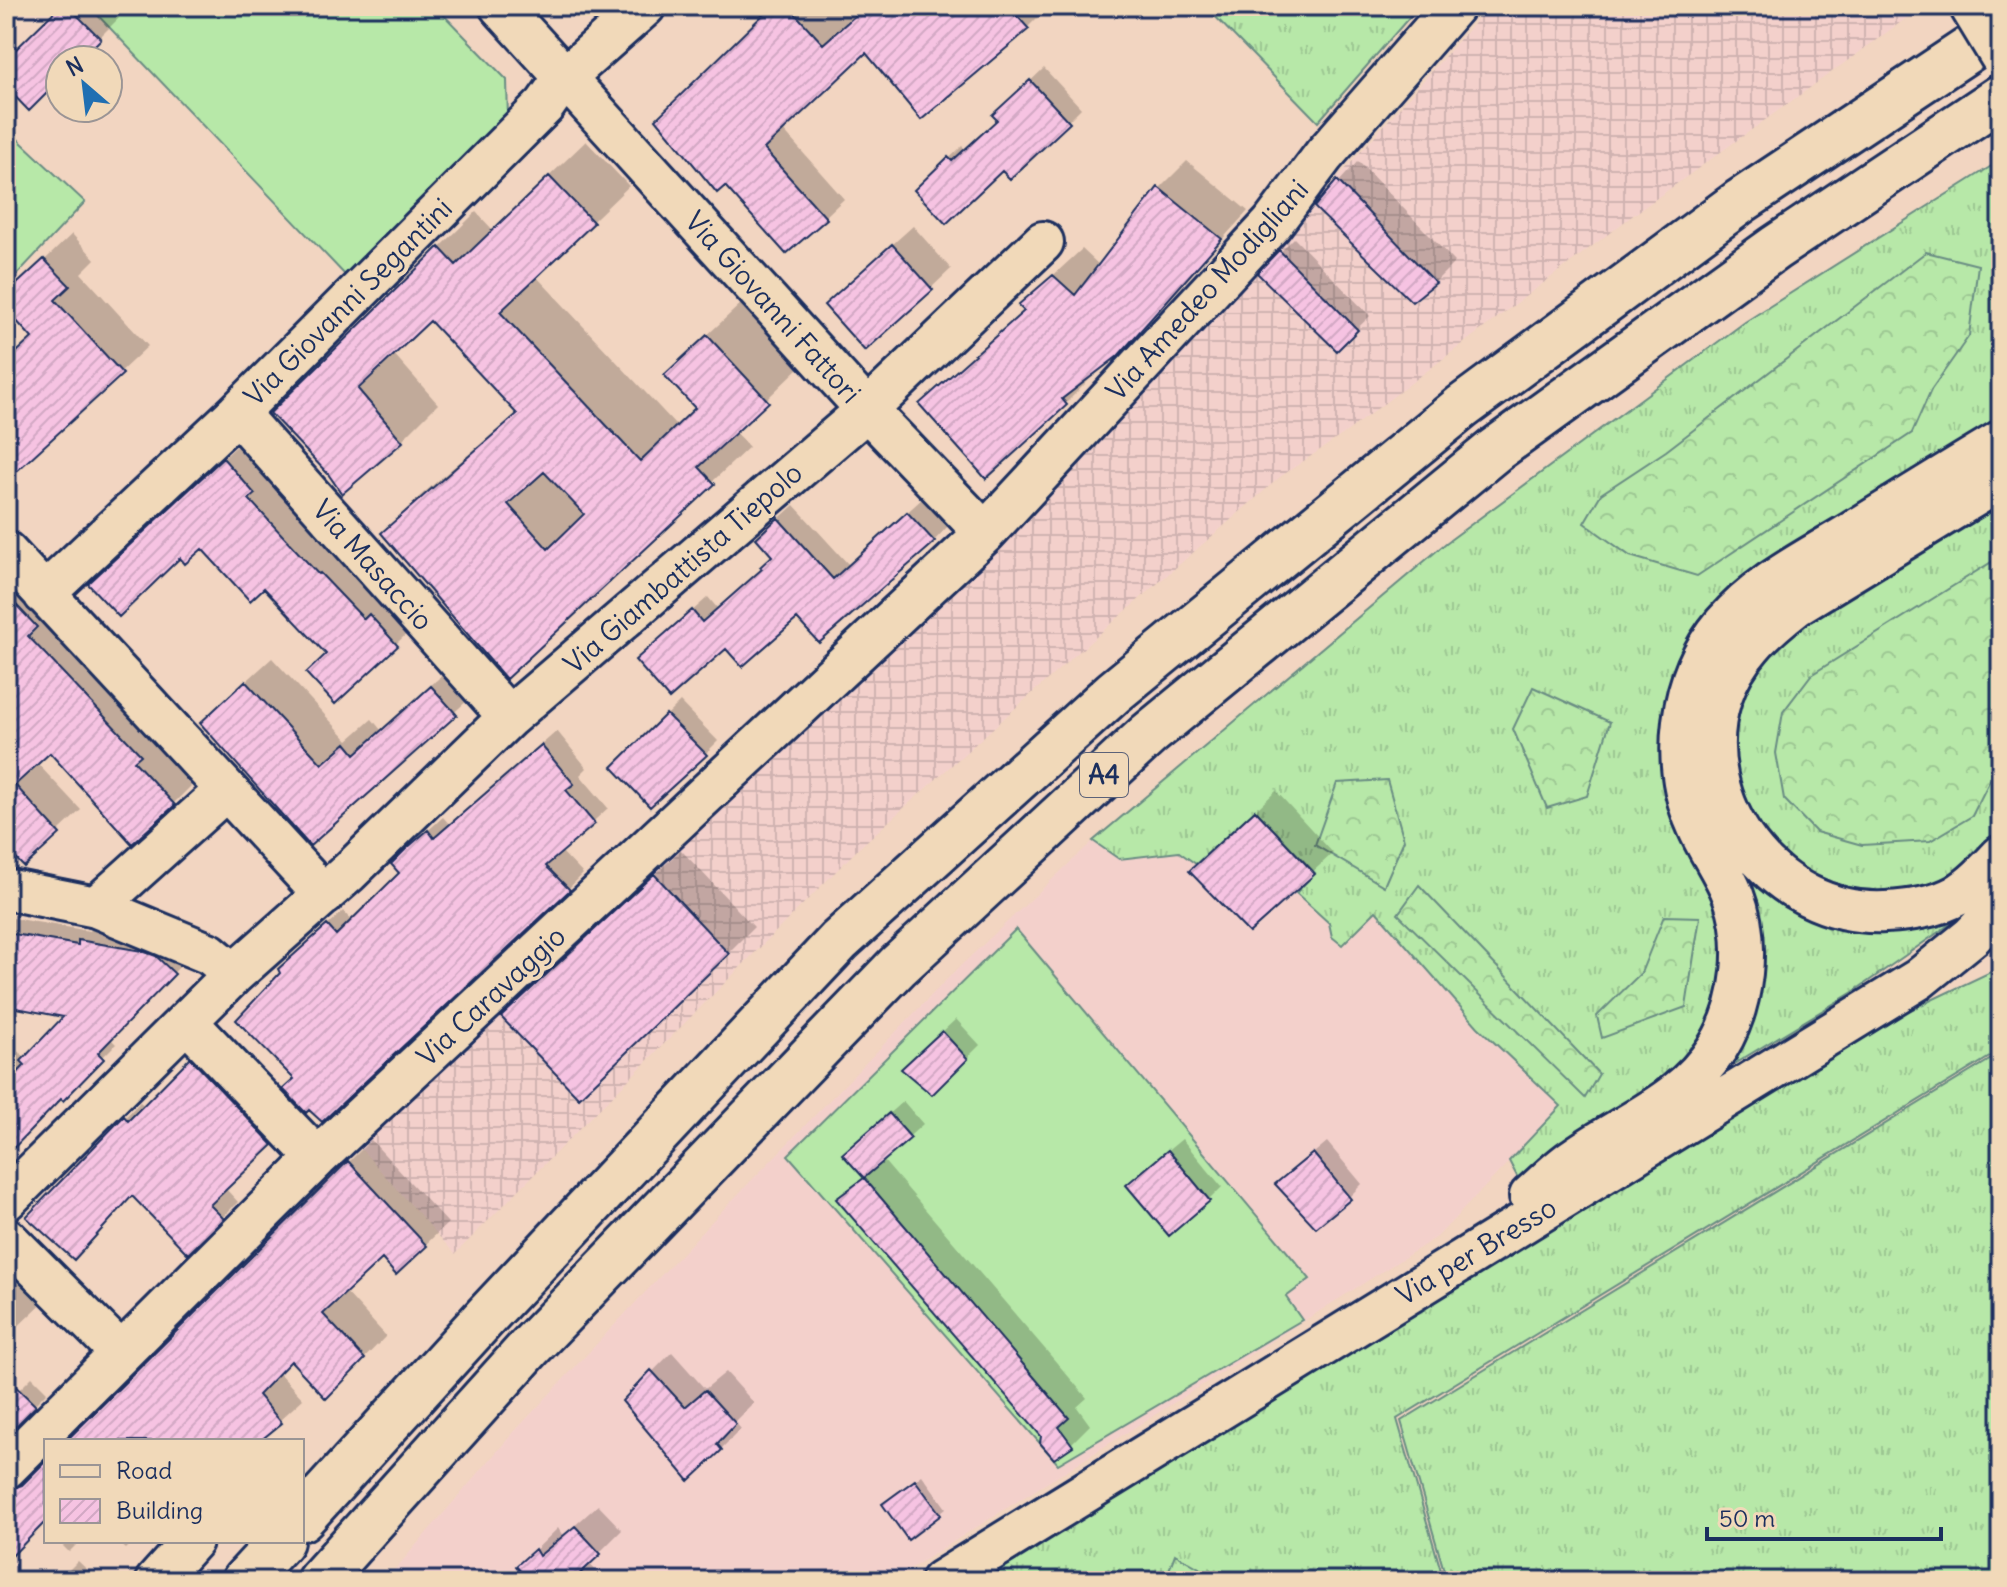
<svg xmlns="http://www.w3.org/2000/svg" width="2007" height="1587" viewBox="0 0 2007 1587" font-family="Delius,sans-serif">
	<defs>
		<pattern id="industrial-grid" width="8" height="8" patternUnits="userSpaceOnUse" patternTransform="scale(2)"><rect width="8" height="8" fill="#f3d0cb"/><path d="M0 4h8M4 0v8" fill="none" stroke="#d0b3b1"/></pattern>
		<pattern id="grass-tufts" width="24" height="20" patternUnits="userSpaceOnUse" patternTransform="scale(2)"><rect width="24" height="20" fill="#b7e8a8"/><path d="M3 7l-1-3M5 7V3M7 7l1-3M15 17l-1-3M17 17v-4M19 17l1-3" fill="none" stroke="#9dc793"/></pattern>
		<pattern id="forest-crowns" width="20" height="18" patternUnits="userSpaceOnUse" patternTransform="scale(2)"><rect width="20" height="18" fill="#b7e8a8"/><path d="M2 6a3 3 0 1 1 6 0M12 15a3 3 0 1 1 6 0" fill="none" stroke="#9dc793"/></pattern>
		<pattern id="building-hatch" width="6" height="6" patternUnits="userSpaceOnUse" patternTransform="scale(2)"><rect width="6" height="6" fill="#f6c3e2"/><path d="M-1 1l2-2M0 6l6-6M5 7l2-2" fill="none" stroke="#d2a8c4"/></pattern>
	</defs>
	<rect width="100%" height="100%" fill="#f2d5c1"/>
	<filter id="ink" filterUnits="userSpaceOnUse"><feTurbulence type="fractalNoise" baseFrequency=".0125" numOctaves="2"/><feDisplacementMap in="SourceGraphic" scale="16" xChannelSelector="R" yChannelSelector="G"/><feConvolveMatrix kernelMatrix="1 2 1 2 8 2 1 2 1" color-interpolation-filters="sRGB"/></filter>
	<g filter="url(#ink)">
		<path fill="#f3d0cb" d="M1255,810L1315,874L1296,893L1329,923L1332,937L1342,945L1376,911L1477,1027L1561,1107L1437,1237L891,1581H385L513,1433L715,1218L955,971L1093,841L1119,859L1179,852Z"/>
		<path fill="url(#industrial-grid)" d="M1489,6H1911L1915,12L1632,216L1345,433L1280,477L1066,663L859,848L455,1254L353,1140L976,567L1313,206Z"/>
		<path fill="url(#grass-tufts)" stroke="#698c83" stroke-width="2" d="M1205,6H1419L1318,122Z
			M2001,160V427L1736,593L1718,894L1729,979L1697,1055L1520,1182L1509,1161L1561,1106L1478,1027L1376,911L1342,945L1332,937L1329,923L1296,893L1315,873L1255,810L1196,864L1179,852L1119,859L1093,841L1446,543L1745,322Z
			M2001,456V465C1949,497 1898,529 1846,560C1812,582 1775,600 1748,630C1667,722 1697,866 1812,912C1855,929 1904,928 1950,924L1853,992L1709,1079C1721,1061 1735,1043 1743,1022C1753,995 1755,960 1753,932C1751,890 1724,857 1708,820C1674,743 1701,654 1765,602Z
			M2001,495V840L1958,875L1913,896L1818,885L1769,852L1728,771L1738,692L1793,623Z
			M2001,967V1050L1397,1419L1444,1581H977L1902,1014Z
			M2001,1053V1581H1447L1401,1421Z"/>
		<path fill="url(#forest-crowns)" stroke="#698c83" stroke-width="2" d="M1926,252L1978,265L1969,336L1931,390L1912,433L1697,576L1630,556L1584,523L1601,494L1666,451Z
			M2001,556V744L1994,772L1972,816L1930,841L1862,845L1816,832L1784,799L1776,753L1783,712L1811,675Z
			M1533,687L1610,722L1587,796L1547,808L1513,729Z
			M1387,780L1404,840L1384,886L1315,845L1337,783Z
			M1419,885L1599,1074L1585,1098L1398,914Z
			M1664,916L1700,917L1686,1007L1602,1038L1597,1016L1641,973Z
			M1175,1554L1206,1572L1202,1581H1165Z"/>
		<path fill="#b7e8a8" stroke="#698c83" stroke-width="2" d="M89,6H435L507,80L508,120L347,277Z
			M6,128L85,202L6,286Z
			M1016,929L1310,1279L1286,1297L1302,1320L1058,1464L788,1155Z"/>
		<path fill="#0003" d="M63,6H107L119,18L77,60H60V77L6,84V62Z
			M774,6H1043L1046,9L1028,27L866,50L782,129L844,199L825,217L725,183Z
			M1044,68L1081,108L1068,121L1002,168L917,190L962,146L966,150L999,120L995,115Z
			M586,141L629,186L536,276L677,426L697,407L703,339L744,301L803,364L734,431L749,447L506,676L383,533L419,497L518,412L430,318L393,353L438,404L402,440L343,491L330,473L273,413L476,212L493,230Z
			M1187,161L1248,211L1128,342L1091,374L1093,376L1066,403L986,476L922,404L1025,310L1021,305L1082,249L1100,266L1159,189Z
			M1358,161L1455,262L1435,282L1412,299L1317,206Z
			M913,226L951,269L931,288L846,286Z
			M72,234L95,259L81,273L148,346L6,479V362L34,337L6,307V297Z
			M1294,238L1370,316L1337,348L1260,273Z
			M242,441L272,474L266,480L338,558L339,556L415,626L335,701L328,654L264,585L202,546L181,556L109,566Z
			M923,498L948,526L934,541L797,616L726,646H653L708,597L718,609L764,568L774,556L773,524L794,505L849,565Z
			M6,552L195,782L173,804L50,750L36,762L81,810L24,864L6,845Z
			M272,658L348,740L372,719L381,730L457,662L480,689L310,843L228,698Z
			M680,702L718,741L705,754L614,767Z
			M557,731L587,768L580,775L608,808L561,851L583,874L568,889L297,1078L283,974L296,955L343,911L352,921L401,873L423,835L443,817L450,825Z
			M1276,791L1333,853L1250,930L1211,852Z
			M681,850L754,927L728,953L530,991Z
			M6,917L90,931L94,927L187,959L110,1038L116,1044L16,1143L6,1135V1043L27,1058L67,1015L6,1004Z
			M956,1019L980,1045L932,1093L916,1056Z
			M207,1044L287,1128L225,1188L238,1202L188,1251L133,1194L29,1217L140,1102L145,1106Z
			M903,1101L923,1124L883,1160L1087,1398L1077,1407L1090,1425L1071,1444L1043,1435L839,1199L864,1176L857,1142Z
			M1182,1139L1222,1187L1209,1200L1142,1172Z
			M371,1140L448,1223L425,1245L382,1256L345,1291L386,1336L349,1374L292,1358L278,1372L303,1399L257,1441H68Z
			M1327,1142L1362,1184L1349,1197L1291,1172Z
			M6,1264L59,1287L6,1338Z
			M672,1352L705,1389L726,1372L754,1403L735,1422L741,1429L721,1449L624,1401Z
			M32,1377L47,1392L6,1433V1403Z
			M922,1475L946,1508L909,1537L891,1499Z
			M598,1505L622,1530L589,1563L605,1581H532L519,1566L558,1528L563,1536Z
			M58,1541H80L69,1552Z
			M117,1541H134L126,1549Z
			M78,1561L99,1581H58Z"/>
		<path fill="url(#building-hatch)" stroke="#1b2f5e" stroke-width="2" fill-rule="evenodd" d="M60,6H68L101,39L80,60H60V80L29,111L6,87V59Z
			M772,6H788L823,44L866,6H1008L1029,29L921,120L866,53L764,149L827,219L786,254L725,186L717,193L656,119Z
			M1030,80L1070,123L1010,179L1002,171L946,224L914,190L948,157L952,161L997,120L992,115Z
			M549,176L594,223L500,312L640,461L695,408L664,375L707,335L769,402L699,467L715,484L506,679L381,533L517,414L430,321L358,389L403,442L342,494L328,474L270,413L439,247L456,265ZM544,472L584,514L548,549L508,504Z
			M1337,180L1436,283L1412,302L1314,207Z
			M1158,187L1222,239L1118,356L1062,399L1067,405L986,479L919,404L1024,311L1018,305L1053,275L1075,295Z
			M892,244L933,290L865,351L824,305Z
			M1279,250L1358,330L1337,351L1257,273Z
			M44,259L70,286L55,300L123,374L6,481V362L32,338L6,309V294Z
			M223,458L255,494L249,499L318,574L320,573L364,619L369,614L398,646L335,704L306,673L326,654L264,588L250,601L202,549L185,564L180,558L119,617L88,584Z
			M907,512L935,542L819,643L797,619L742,667L726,649L669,699L635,660L692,610L702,622L762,569L760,567L772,556L756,538L778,518L833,579Z
			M6,594L37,627L28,636L141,755L134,761L175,805L132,844L50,753L15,785L60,834L24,867L6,848Z
			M245,681L322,764L346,743L355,754L431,686L457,715L310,846L200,723Z
			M666,714L707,755L650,807L612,767Z
			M541,745L574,784L566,790L595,824L546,866L570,890L322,1122L309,1110L306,1113L283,1089L294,1079L236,1020L280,973L278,969L327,925L336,935L399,873L391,864L406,849L428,830L434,838Z
			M1255,810L1315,874L1249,933L1189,871Z
			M654,874L729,954L579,1098L501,1017Z
			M8,933L78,945V940L142,951L156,956L175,974L98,1053L104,1059L63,1101L61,1099L6,1156V1085L25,1065L21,1061L63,1017L6,1006Z
			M942,1031L968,1059L932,1095L901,1069Z
			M190,1058L273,1145L210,1205L224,1219L188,1254L132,1196L74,1260L26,1217L124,1116L128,1121Z
			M889,1113L911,1138L864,1178L842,1154Z
			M1168,1150L1210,1201L1169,1236L1126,1185Z
			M1313,1153L1351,1199L1316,1228L1275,1184Z
			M348,1161L427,1246L396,1275L382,1259L323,1314L365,1359L326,1399L291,1361L258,1395L282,1423L260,1441H66Z
			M864,1178L1069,1418L1059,1427L1073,1446L1054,1459L1040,1443L1041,1436L836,1199Z
			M651,1370L685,1407L705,1390L736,1424L717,1444L722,1450L689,1481L622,1401Z
			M6,1377L36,1406L6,1436Z
			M46,1461V1521L6,1562V1490L22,1485Z
			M915,1480L941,1515L908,1540L882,1504Z
			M575,1526L601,1554L572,1581H511L521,1572L516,1566L535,1549L539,1556Z"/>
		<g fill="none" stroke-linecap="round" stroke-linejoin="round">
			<g stroke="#1b2f5e" stroke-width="46">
				<path id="minor" d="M500,6L867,410L985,533
					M237,413L509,717
					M2001,480L1796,605C1764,630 1734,657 1721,698C1688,804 1775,917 1885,912C1909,911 1934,908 1956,896C1973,886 1987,871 2001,856
					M6,552L324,895
					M44,594L237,413L545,105L564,78L645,6
					M6,889L96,907L210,954L234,974
					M96,907L225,791
					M187,1022L317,1158
					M1530,1196C1545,1183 1559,1168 1576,1157C1627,1121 1683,1103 1718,1047C1744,1005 1751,942 1733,895C1723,870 1707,849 1697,825C1669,762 1679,677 1724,624C1757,585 1803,562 1846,536C1898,504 1949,472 2001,441
					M6,1200L234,974L349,872L509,717L867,410L1043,242
					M6,1238L120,1352
					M6,1468L317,1158L985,533L1272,224L1324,155L1454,6
					M156,1581L192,1541
					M941,1581L1919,979L1972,936L2001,906"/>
			</g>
			<g stroke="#1b2f5e" stroke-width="50">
				<path id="highway" d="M302,1518L488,1314L839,941L1114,692L1462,407L1741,201L2001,28
					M244,1581L281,1541
					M319,1581L529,1348L898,966L1149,734L1495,450L1775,248L2001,97"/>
			</g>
			<use href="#minor" stroke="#f1d9b9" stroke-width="40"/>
			<use href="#highway" stroke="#f1d9b9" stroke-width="44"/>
			<g stroke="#1b2f5e" stroke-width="46" stroke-linecap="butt">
				<path id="minor-bridge" d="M1970,6L2001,57"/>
			</g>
			<use href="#minor-bridge" stroke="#f1d9b9" stroke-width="40"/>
		</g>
	</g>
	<g text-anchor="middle" stroke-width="8" stroke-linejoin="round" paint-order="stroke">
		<rect fill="#f1d9b9" stroke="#5b6279" stroke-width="2" x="1080" y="753" width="48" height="44" rx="6"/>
		<g font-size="26" font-weight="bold" fill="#1b2f5e">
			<text x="1104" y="784">A4</text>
		</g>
		<g font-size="28" fill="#1b2f5e" stroke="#f1d9b9">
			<text transform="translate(1207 290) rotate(-48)" y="10">Via Amedeo Modigliani</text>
			<text transform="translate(348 302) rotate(-45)" y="10">Via Giovanni Segantini</text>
			<text transform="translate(773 307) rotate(48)" y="10">Via Giovanni Fattori</text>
			<text transform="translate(373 565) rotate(48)" y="10">Via Masaccio</text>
			<text transform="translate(683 568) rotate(-41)" y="10">Via Giambattista Tiepolo</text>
			<text transform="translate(491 996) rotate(-43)" y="10">Via Caravaggio</text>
			<text transform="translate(1476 1251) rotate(-31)" y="10">Via per Bresso</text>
		</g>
	</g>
	<rect width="2007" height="1587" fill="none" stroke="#f1d9b9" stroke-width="32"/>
	<rect x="16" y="16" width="1975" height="1555" fill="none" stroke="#1b2f5e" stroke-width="3" filter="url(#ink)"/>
	<rect x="44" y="1439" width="260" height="104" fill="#f1d9b9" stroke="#9b9595" stroke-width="2"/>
	<rect x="60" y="1465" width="40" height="12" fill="#f1d9b9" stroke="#9b9595" stroke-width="2"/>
	<text x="116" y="1479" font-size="24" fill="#1b2f5e">Road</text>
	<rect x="60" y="1499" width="40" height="24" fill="url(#building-hatch)" stroke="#9b9595" stroke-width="2"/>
	<text x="116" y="1519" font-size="24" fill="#1b2f5e">Building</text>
	<g transform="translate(84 84) rotate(332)"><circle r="38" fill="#f1d9b9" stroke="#9b9595" stroke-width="2"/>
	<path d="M0-6L14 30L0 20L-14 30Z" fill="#1f6fb2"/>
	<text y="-12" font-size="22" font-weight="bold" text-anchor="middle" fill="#1b2f5e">N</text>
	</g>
	<path d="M1707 1527v12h234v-12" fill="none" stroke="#1b2f5e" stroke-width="4"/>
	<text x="1719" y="1527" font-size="24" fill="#1b2f5e" stroke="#f1d9b9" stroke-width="6" paint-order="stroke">50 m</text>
</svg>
